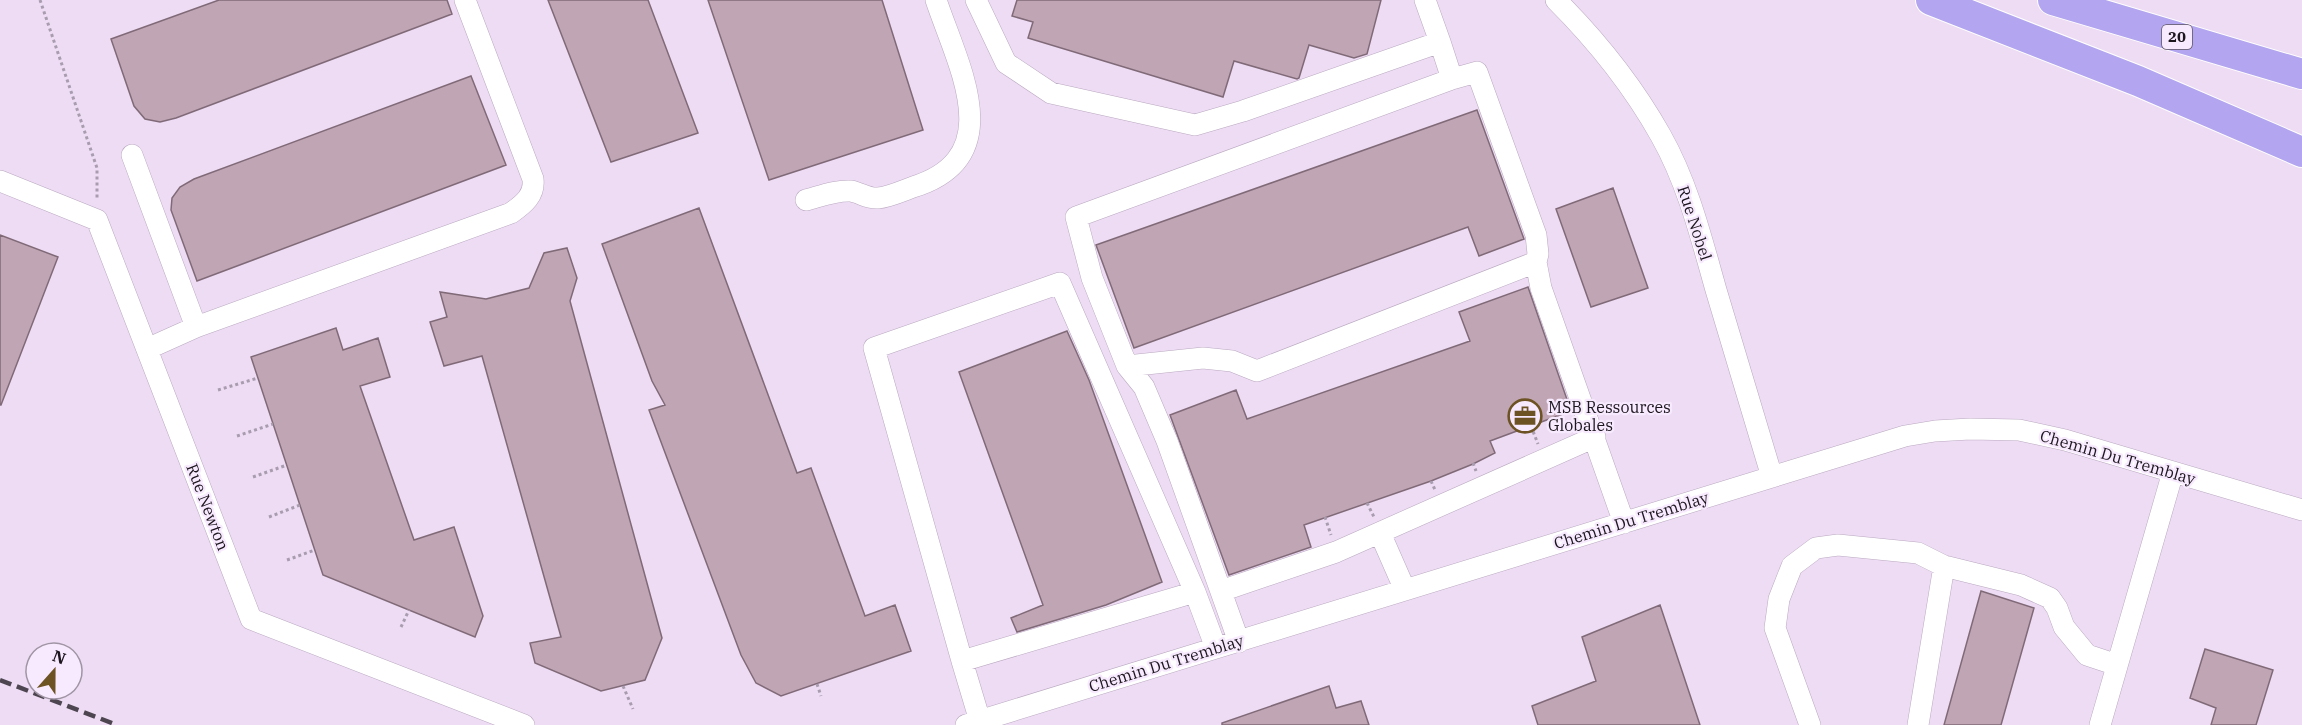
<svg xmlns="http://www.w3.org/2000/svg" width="2302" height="725" viewBox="0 0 2302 725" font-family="'IBM Plex Serif',serif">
	<rect width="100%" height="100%" fill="#eddcf4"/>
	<path fill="#c0a6b5" stroke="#816a78" stroke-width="1.5" d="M219,0H447L452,14L176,118L160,122L145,119L134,106L111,39Z
		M548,0H648L698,133L611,162Z
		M708,0H882L923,130L769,180Z
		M1017,0H1381L1367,54L1354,58L1309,45L1299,78L1297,79L1234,61L1223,97L1028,38L1033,22L1012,16Z
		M471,76L506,165L197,281L171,210L172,198L180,187L194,179Z
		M1477,110L1524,239L1479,256L1468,227L1134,348L1096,245Z
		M1613,188L1648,288L1591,307L1556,209Z
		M699,208L797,473L811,468L865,616L895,605L911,651L781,696L756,683L741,655L649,410L665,405L652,381L602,244Z
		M0,235L58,257L1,405H0Z
		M567,248L577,278L570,301L662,638L645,680L601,691L535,663L530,643L561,637L482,356L444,366L430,322L447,317L440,292L486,299L529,288L544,253Z
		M1528,287L1571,411L1490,441L1495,453L1473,464L1431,481L1304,525L1311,547L1229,575L1170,415L1236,390L1247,419L1470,341L1459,312Z
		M336,328L343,350L378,338L390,377L360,386L414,540L454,527L483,616L475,637L323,575L251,357Z
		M1067,331L1089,380L1162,582L1106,605L1017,632L1011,618L1043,605L959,372Z
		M1981,591L2034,608L2001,725H1944Z
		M1660,605L1700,725H1538L1532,706L1596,681L1582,637Z
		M2205,649L2273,670L2256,725H2211L2216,708L2190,698Z
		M1329,686L1336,708L1361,701L1369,725H1222V723Z"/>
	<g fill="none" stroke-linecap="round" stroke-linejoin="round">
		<g stroke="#baa9c0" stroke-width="22">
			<path id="minor" d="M976,0L1006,63L1051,93L1195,125L1243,111L1440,42L1425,0
				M1556,0C1597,41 1633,86 1661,136C1688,184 1701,237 1716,290C1735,352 1753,415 1772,477
				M1440,42L1452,79L1076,217L1092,278L1127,366L1203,358L1232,361L1257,371L1536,262L1538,254L1536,235L1477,72L1452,79
				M132,155L196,327
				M0,181L97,220L251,619L524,725
				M806,200C821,196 836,190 851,191C861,193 868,199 878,198C889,197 902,191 913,187C1010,157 958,66 936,0
				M1536,262L1541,288L1624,523
				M147,349L196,327L511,213C524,204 535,195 533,179L465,0
				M1127,366L1144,387L1167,441L1239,642
				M1380,533L1405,590
				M1221,591L1336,552L1595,437
				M962,661L874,348L1060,283L1195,592
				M980,721L962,661L1195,592L1216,648
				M966,725L1866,448L1905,436L1935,431L1970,429L2019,430L2065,440L2302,510
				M1810,725L1775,628L1779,599L1792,566L1816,548L1838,545L1918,553L1944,566L2021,585L2050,598L2057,608L2064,627L2087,655L2117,665
				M1918,725L1944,566
				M2100,725L2173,472"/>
		</g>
		<g stroke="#fff" stroke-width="32">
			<path id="highway" d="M1931,0L2138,81L2302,152
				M2053,0L2302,74"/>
		</g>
		<path stroke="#a99caf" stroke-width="3" stroke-dasharray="3 3" stroke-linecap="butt" d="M40,0L97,168V200
			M218,390L258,378
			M1531,426L1538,444
			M237,436L273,424
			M1473,463L1476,471
			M253,477L287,465
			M1431,481L1435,490
			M1367,503L1374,517
			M269,517L300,505
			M1325,517L1331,535
			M287,560L315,550
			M401,627L409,610
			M817,684L821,696
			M623,686L633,709"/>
		<use href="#minor" stroke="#fff" stroke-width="21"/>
		<use href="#highway" stroke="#b3a5ef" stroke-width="30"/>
		<path stroke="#4d4550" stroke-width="4.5" stroke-dasharray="12 6" stroke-linecap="butt" d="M0,680L117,725"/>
	</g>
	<defs>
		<g id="office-ring" transform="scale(1.725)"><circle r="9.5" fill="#f8eafe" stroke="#6d5224" stroke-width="1.5"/><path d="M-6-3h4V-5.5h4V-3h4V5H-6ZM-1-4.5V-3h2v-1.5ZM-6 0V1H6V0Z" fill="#6d5224"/></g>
	</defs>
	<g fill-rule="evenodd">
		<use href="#office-ring" x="1525" y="416"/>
	</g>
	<g text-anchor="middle" stroke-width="4.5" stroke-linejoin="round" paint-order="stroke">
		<rect fill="#f8eafe" stroke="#5e5661" stroke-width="1.5" x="2162" y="25" width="30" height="24" rx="4.5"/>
		<g font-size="15" font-weight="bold" fill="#1c161e">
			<text x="2177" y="42">20</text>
		</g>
		<g font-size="16" fill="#1c161e" stroke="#f8eafe">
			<text transform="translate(1695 223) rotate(72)" y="6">Rue Nobel</text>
			<text transform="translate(2118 457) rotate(16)" y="6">Chemin Du Tremblay</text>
			<text transform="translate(208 507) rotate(69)" y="6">Rue Newton</text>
			<text transform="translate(1631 520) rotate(-17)" y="6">Chemin Du Tremblay</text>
			<text transform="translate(1166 663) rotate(-17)" y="6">Chemin Du Tremblay</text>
		</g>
		<g font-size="16" fill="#1c161e" stroke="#f8eafe" text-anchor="start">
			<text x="1548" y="413">MSB Ressources<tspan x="1548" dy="18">Globales</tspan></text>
		</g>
	</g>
	<g transform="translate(54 671) rotate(21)"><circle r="28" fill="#f8eafe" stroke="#a095a4" stroke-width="1.5"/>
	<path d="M0-4.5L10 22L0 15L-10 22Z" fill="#6d5224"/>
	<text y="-9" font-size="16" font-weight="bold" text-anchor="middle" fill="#1c161e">N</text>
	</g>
</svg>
